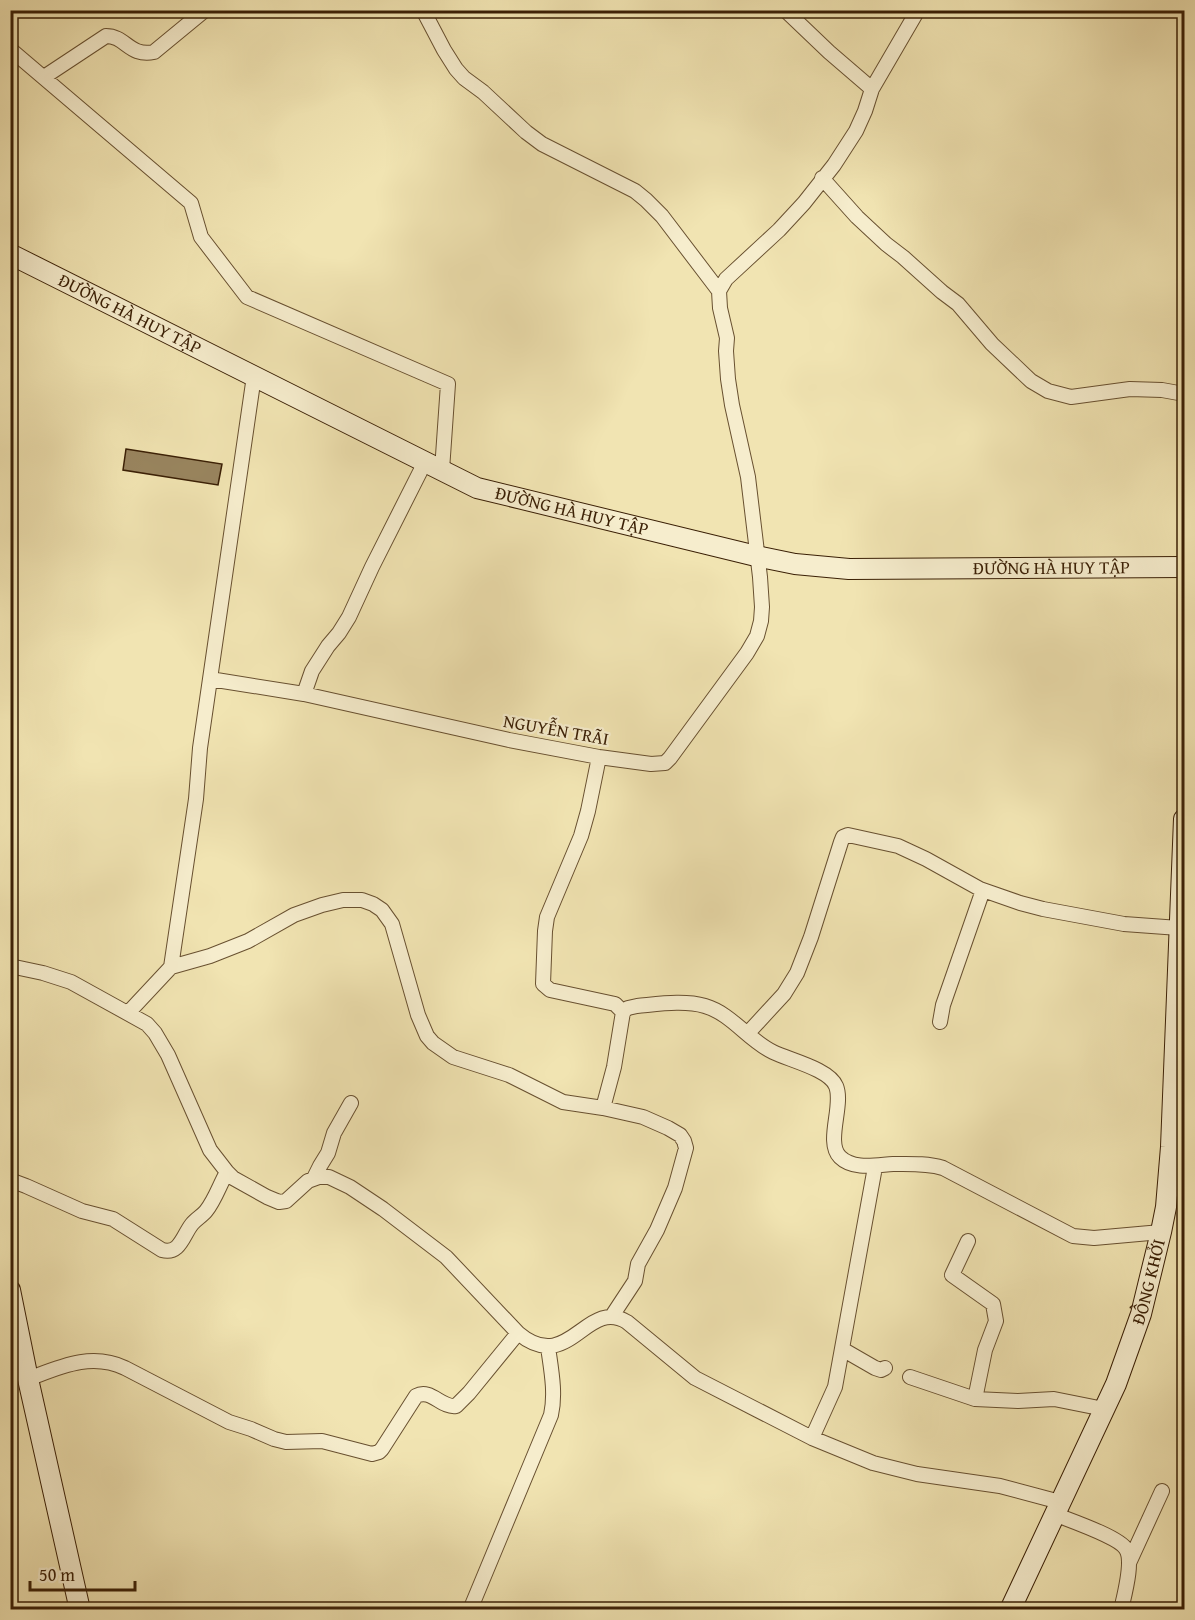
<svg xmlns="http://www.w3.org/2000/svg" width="1195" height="1620" viewBox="0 0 1195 1620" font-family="'Gentium Book Plus',serif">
	<rect width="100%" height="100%" fill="#f1e4b2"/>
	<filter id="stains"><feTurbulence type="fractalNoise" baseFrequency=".00333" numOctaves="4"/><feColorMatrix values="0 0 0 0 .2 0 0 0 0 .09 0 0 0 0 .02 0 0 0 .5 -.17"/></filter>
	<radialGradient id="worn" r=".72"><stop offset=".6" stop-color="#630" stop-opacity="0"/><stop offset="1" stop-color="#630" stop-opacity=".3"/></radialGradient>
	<path fill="#99855f" stroke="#3a1f05" stroke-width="1.5" d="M126,449L222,464L218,485L123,470Z"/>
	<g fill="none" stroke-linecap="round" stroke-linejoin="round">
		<g stroke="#685030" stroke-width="16">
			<path id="street" d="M423,10L444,50L456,69L464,78L483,92L526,132L542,144L635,191L646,200L662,216L719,291
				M785,10L829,52L872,89
				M10,49L191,203L201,237L247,297L448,384L442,470
				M44,77L106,36C126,36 129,57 154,52L205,10
				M822,178L857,217L886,244L903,257L942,292L958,304L992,344L1031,381L1048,391L1071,397L1130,389L1162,390L1184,394
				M210,679L304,694L509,740L599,757L651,764L665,763L670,758L747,653L757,636L761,621L762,607L760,577L748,477L732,405L728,379L726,351L727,338L720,308L719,291L726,279L779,230L804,203L834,165L856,131L865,111L872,89L918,10
				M304,694L312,671L328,646L339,633L349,617L372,567L425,462
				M599,757L588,811L581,836L547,917L545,931L543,984L550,990L615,1004L623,1012
				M10,966L43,973L71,982L147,1024L155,1033L168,1055L210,1150L227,1172L233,1178L267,1197L279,1202L286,1201L308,1181L319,1177H329L350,1187L383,1209L446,1257L518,1333C569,1376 586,1297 627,1322L695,1378L812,1438L873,1463L917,1474L1000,1486L1060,1502
				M171,967L210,956L248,941L294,915L322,905L343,900H362L373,904L382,910L392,924L418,1015L427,1036L433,1043L453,1057L509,1075L563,1102L603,1108L643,1117L668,1128L680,1135L684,1141L686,1148L675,1188L657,1230L638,1264L635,1281L612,1316
				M128,1013L171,967L196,799L200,748L210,679L254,376
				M940,1022L943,1005L983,890
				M748,1033L784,994L797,973L811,937L841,842L843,837L848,835L898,846L926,859L980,889L1020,903L1043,909L1124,924L1179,928
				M603,1108L614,1067L623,1012L628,1008L637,1006C659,1004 684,1000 705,1006C732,1014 748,1040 773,1052C789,1060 829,1069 836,1086C844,1105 825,1142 840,1157C853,1170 876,1165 893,1164C909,1164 927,1163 943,1168L1073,1236L1094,1238L1161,1232
				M314,1178L320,1166L328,1153L334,1133L351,1103
				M10,1180L26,1186L82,1211L113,1219L162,1250C180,1255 183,1235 192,1224C196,1219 202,1216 206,1211C215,1200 220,1184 227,1172
				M968,1241L952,1275L993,1304L996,1321L985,1350L975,1399
				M842,1349L875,1368L881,1370L885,1368
				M910,1377L975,1399L1018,1401L1054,1399L1104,1409
				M28,1379C60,1367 91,1352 125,1368L229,1422L251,1429L274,1439L286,1442L322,1441L372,1454L379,1452L382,1449L416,1396C431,1388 441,1408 456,1406L469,1393L518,1333
				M812,1438L835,1387L875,1167
				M1054,1514C1069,1520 1119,1537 1126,1549C1134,1561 1124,1596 1121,1610
				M1129,1563L1162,1491
				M470,1610L551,1415C556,1393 551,1369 548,1347"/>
		</g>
		<g stroke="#3a1f05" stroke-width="22">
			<g id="secondary">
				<path id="s1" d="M10,254L477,488L756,556L795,564L849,569L1184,567"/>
				<path d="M10,1290L28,1379L80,1610"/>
				<path id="s2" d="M1010,1610L1116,1384L1141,1314L1161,1232L1166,1207L1171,1147L1184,819"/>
			</g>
		</g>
		<use href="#street" stroke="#f6edcd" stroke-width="14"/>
		<use href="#secondary" stroke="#f6edcd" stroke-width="20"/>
	</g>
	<g text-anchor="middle" stroke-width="4.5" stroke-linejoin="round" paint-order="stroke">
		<g font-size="18" fill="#3a1f05" stroke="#f6edcd">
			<text dy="6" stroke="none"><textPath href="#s1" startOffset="134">ĐƯỜNG HÀ HUY TẬP</textPath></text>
			<text dy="6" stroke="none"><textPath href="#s1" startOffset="620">ĐƯỜNG HÀ HUY TẬP</textPath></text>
			<text dy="6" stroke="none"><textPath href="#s1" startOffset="1106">ĐƯỜNG HÀ HUY TẬP</textPath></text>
			<text transform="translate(556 730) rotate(10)" y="6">NGUYỄN TRÃI</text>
			<text dy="6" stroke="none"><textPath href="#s2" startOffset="357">ĐỒNG KHỞI</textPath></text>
		</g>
	</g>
	<rect width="1195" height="1620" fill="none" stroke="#f1e4b2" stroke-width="36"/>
	<rect x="12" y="12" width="1171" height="1596" fill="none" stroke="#3a1f05" stroke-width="3"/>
	<rect x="18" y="18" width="1159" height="1584" fill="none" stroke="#3a1f05" stroke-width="1.5"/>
	<path d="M30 1581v9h105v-9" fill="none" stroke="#3a1f05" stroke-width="3"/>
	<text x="39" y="1581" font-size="18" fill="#3a1f05" stroke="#f6edcd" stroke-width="4.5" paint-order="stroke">50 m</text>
	<rect width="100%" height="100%" filter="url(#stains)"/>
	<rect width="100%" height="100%" fill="url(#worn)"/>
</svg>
